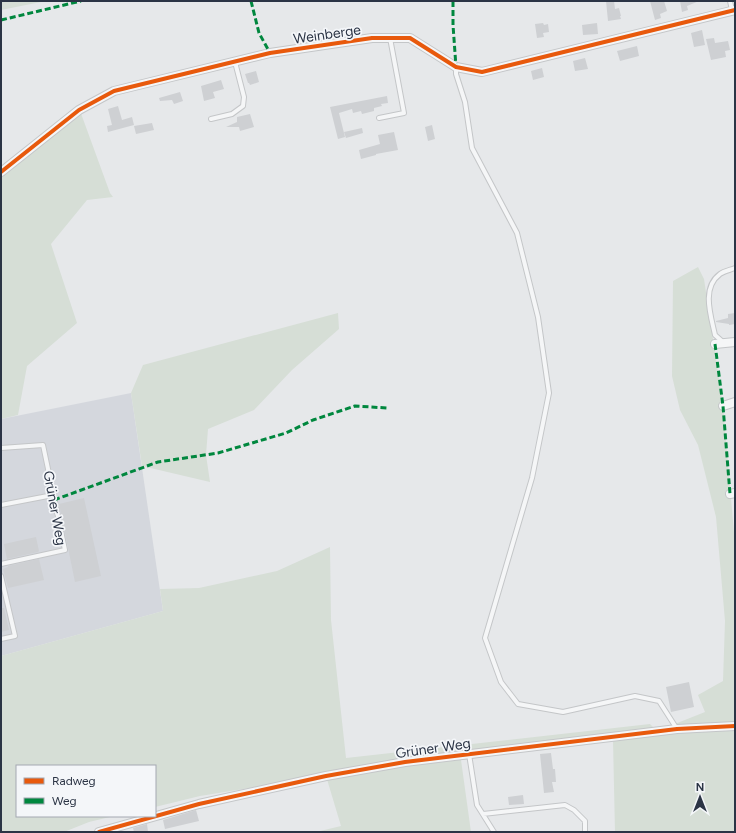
<svg xmlns="http://www.w3.org/2000/svg" width="736" height="833" viewBox="0 0 736 833" font-family="Figtree,sans-serif">
	<rect width="100%" height="100%" fill="#e6e8ea"/>
	<path fill="#d4d7dd" d="M131,393L163,611L1,656V419Z"/>
	<path fill="#d6ded6" d="M1,1H46L1,10Z
		M79,108L110,193L113,197L87,200L51,244L77,323L27,366L18,415L1,419V174Z
		M698,267L704,279L723,406L735,544V832H615L613,740L461,760L471,832H316L341,826L326,776L200,796L155,807V766H17V816H114L89,822L64,832H1V656L163,611L160,589L199,588L277,571L330,547L331,620L346,758L650,724L657,731L705,712L698,695L723,681L725,621L716,517L698,445L680,410L672,376L673,281Z
		M338,313L339,329L292,370L254,410L208,429L206,455L210,482L142,466L131,393L143,365Z"/>
	<path fill="#ced0d3" d="M606,1H614L615,9L619,8L621,16H620L621,19L608,21Z
		M650,1H664L667,11L660,14L661,18L655,20Z
		M680,1H699L687,6L688,10L682,12Z
		M543,23L544,25L548,24L549,32L543,33L544,37L537,38L535,24Z
		M597,23L598,34L583,35L582,25Z
		M702,30L705,45L694,47L691,33Z
		M714,38L715,43L728,41L730,50L725,51L726,57L711,60L706,39Z
		M637,46L639,56L620,61L617,51Z
		M585,58L588,69L575,71L573,61Z
		M542,68L544,77L533,80L531,71Z
		M256,71L259,82L250,85L249,83H248L245,74Z
		M221,80L224,89L213,92L215,98L204,101L201,86Z
		M180,92L183,101L174,104L172,100L160,101L159,98Z
		M387,96L388,103L381,104L382,106L374,108V111L362,114L361,111L353,113L352,109L339,113L345,137L338,139L330,107Z
		M118,106L122,120L132,117L134,125L108,132L107,126L112,125L108,109Z
		M250,114L254,127L240,131L239,127H226L237,122V117Z
		M152,123L154,130L136,134L134,126Z
		M432,125L435,139L428,141L425,127Z
		M362,128L363,133L346,138L344,132Z
		M394,132L398,150L376,154V155L361,159L359,150L380,144L378,135Z
		M735,313V324L729,325V324L716,322V321L728,318V314Z
		M84,498L101,576L75,582L59,504Z
		M36,537L39,551L38,552L7,559L4,544Z
		M39,559L44,580L8,588L3,569L8,567V566Z
		M1,608H4L9,630L1,632Z
		M689,682L694,707L671,712L666,687Z
		M551,753L553,769H555L556,782H552L554,792L544,793L540,754Z
		M523,795L524,804L509,805L508,797Z
		M196,810L199,821L165,829L163,820Z
		M147,824L148,832H134L133,828Z"/>
	<g fill="none" stroke-linecap="round" stroke-linejoin="round">
		<g stroke="#c4c6c8" stroke-width="6">
			<path id="lane" d="M730,1L732,10
				M456,67V74L465,102L472,148L517,233L538,317L549,393L532,478L485,638L501,682L518,704L563,712L635,696L659,701L677,729
				M379,118L404,113L390,38
				M211,119L232,114L243,106L244,97L235,62
				M724,343L715,335C711,316 701,288 720,274C724,271 730,270 735,268
				M1,448L43,445L65,550L1,564
				M1,505L53,495
				M1,576L15,636L1,639
				M469,754L477,805L494,832
				M483,814L565,805L574,810L585,821V832"/>
		</g>
		<g stroke="#c4c6c8" stroke-width="10">
			<path id="street" d="M1,172L79,110L114,91L270,53L372,38H410L456,67L482,72L735,10
				M715,344L735,342
				M723,406L735,402
				M730,494L735,493
				M99,832L199,804L326,776L405,762L677,729L735,726"/>
		</g>
		<use href="#lane" stroke="#f5f6f7" stroke-width="4"/>
		<use href="#street" stroke="#f5f6f7" stroke-width="8"/>
		<path stroke="#00873e" stroke-width="3" stroke-dasharray="6 3" stroke-linecap="butt" d="M251,1L259,33L270,53
			M453,1V25L456,67
			M1,20L81,1
			M715,344L723,406L730,494
			M54,500L158,462L218,453L286,433L313,420L355,406L387,408"/>
		<g stroke="#f4f6f9" stroke-width="6">
			<path id="cycleway" d="M1,172L79,110L114,91L270,53L372,38H410L456,67L482,72L735,10
				M99,832L199,804L326,776L405,762L677,729L735,726"/>
		</g>
		<use href="#cycleway" stroke="#e8590c" stroke-width="4"/>
	</g>
	<g text-anchor="middle" stroke-width="3.5" stroke-linejoin="round" paint-order="stroke">
		<g font-size="14" fill="#2b3445" stroke="#f4f6f9">
			<text transform="translate(327 34) rotate(-8)" y="5">Weinberge</text>
			<text transform="translate(55 508) rotate(80)" y="5">Grüner Weg</text>
			<text transform="translate(433 748) rotate(-8)" y="5">Grüner Weg</text>
		</g>
	</g>
	<rect width="736" height="833" fill="none" stroke="#2b3445" stroke-width="4"/>
	<rect x="16" y="765" width="140" height="52" fill="#f4f6f9" stroke="#a4a8b1"/>
	<rect x="24" y="778" width="20" height="6" fill="#e8590c" stroke="#a4a8b1"/>
	<text x="52" y="785" font-size="12" fill="#2b3445">Radweg</text>
	<rect x="24" y="798" width="20" height="6" fill="#00873e" stroke="#a4a8b1"/>
	<text x="52" y="805" font-size="12" fill="#2b3445">Weg</text>
	<g transform="translate(700 797)" stroke="#f4f6f9" stroke-width="3" paint-order="stroke">
	<path d="M0-3L7 15L0 10L-7 15Z" fill="#2b3445"/>
	<text y="-6" font-size="11" font-weight="bold" text-anchor="middle" fill="#2b3445">N</text>
	</g>
</svg>
